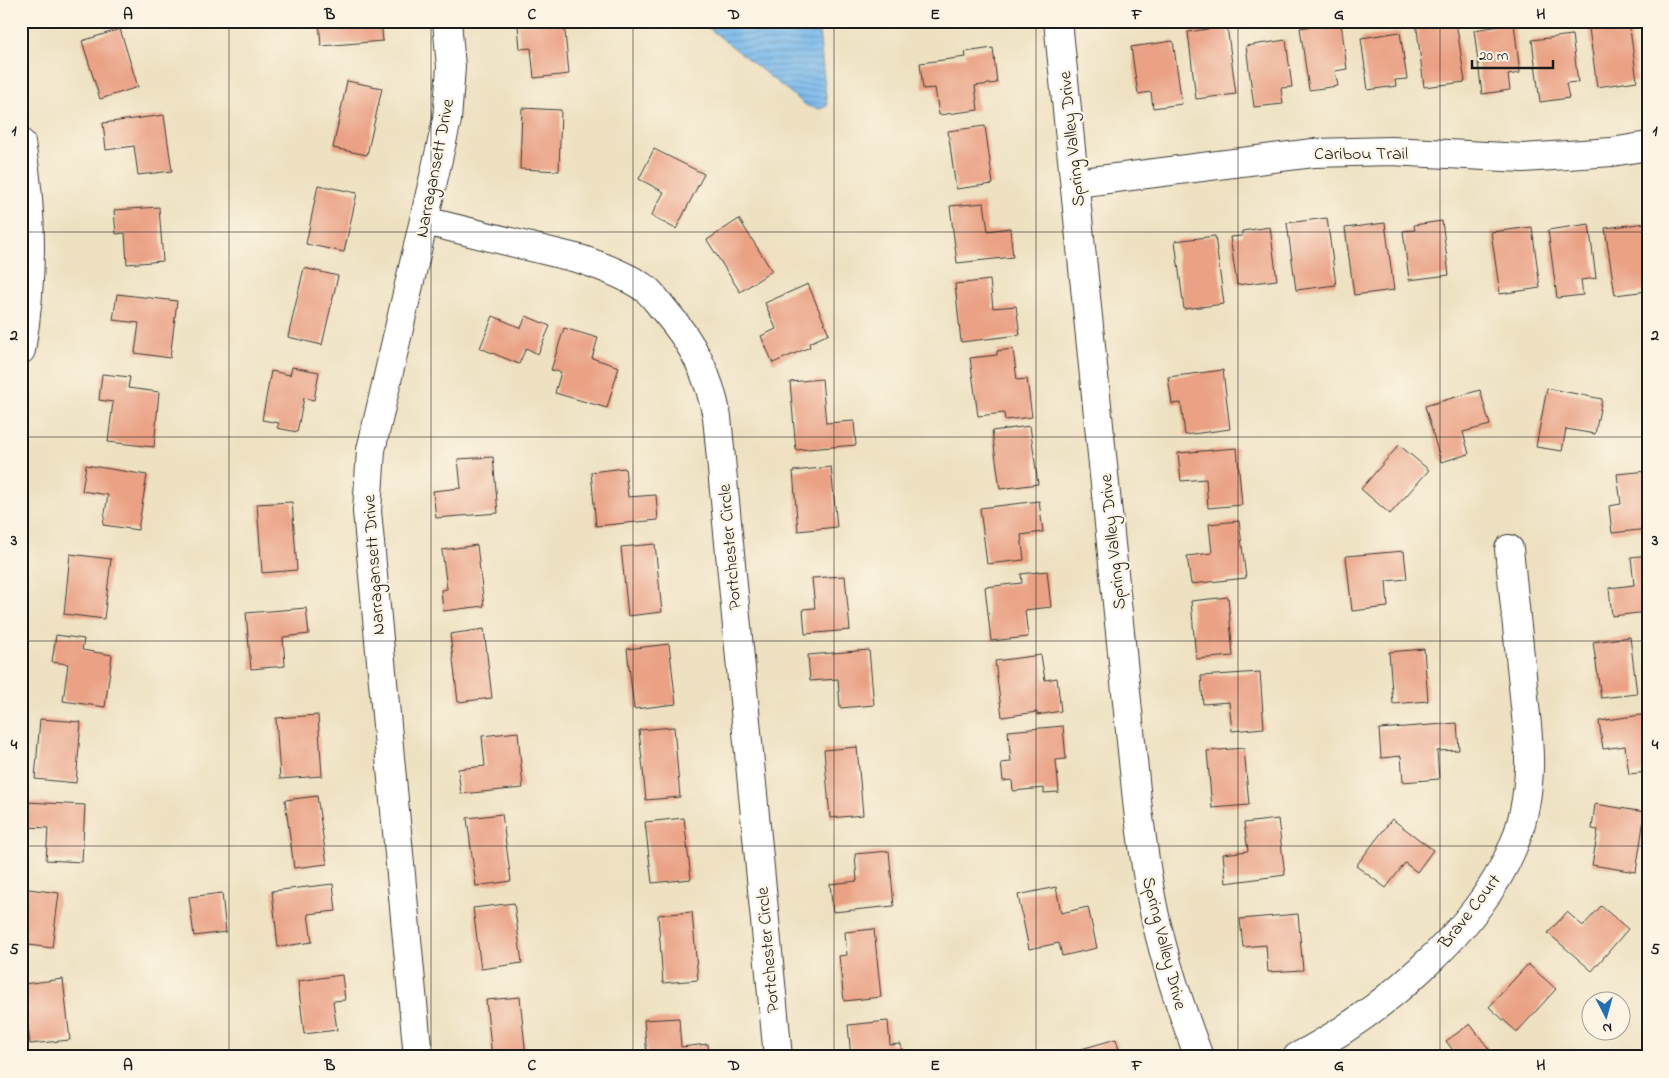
<svg xmlns="http://www.w3.org/2000/svg" width="1669" height="1078" viewBox="0 0 1669 1078" font-family="'Indie Flower',sans-serif">
	<defs>
		<pattern id="water-rules" width="6" height="5" patternUnits="userSpaceOnUse" patternTransform="scale(1.25)"><rect width="6" height="5" fill="#77b8ec"/><path d="M0 2.5h6" fill="none" stroke="#6195be"/></pattern>
	</defs>
	<rect width="100%" height="100%" fill="#fcf5e5"/>
	<filter id="ink" filterUnits="userSpaceOnUse"><feTurbulence type="fractalNoise" baseFrequency=".02" numOctaves="2"/><feDisplacementMap in="SourceGraphic" scale="10" xChannelSelector="R" yChannelSelector="G"/><feConvolveMatrix kernelMatrix="1 2 1 2 8 2 1 2 1" color-interpolation-filters="sRGB"/></filter>
	<filter id="wash" filterUnits="userSpaceOnUse"><feTurbulence type="fractalNoise" baseFrequency=".0096" numOctaves="4" result="noise"/><feDisplacementMap in="SourceGraphic" scale="20" xChannelSelector="R" yChannelSelector="G"/><feGaussianBlur stdDeviation="1.12" result="paint"/><feColorMatrix in="noise" values="0 0 0 0 0 0 0 0 0 0 0 0 0 0 0 0 0 1.4 0 .05"/><feComposite in="paint" operator="in"/></filter>
	<g filter="url(#wash)">
		<rect width="100%" height="100%" fill="#eee1c1"/>
		<path fill="url(#water-rules)" stroke="#4a6a84" d="M700,21H818L827,106L820,109L807,106Z"/>
		<g id="blocks">
			<path fill="#eaa184" d="M319,21H381L383,41L321,46Z
				M564,21L569,74L534,78L531,48L520,49L518,25Z
				M1416,21H1456L1465,82L1424,87Z
				M1588,21H1629L1637,81L1597,87Z
				M1341,22L1347,69L1335,71L1338,86L1309,90L1300,28Z
				M1514,24L1520,73L1508,75L1510,90L1482,94L1474,30Z
				M1227,26L1236,94L1196,99L1188,32Z
				M120,29L138,87L100,99L82,41Z
				M1400,32L1407,79L1395,80L1396,86L1368,90L1361,38Z
				M1572,35L1578,82L1566,83L1569,98L1540,102L1532,40Z
				M1286,40L1292,87L1281,88L1283,104L1254,107L1246,46Z
				M1173,41L1182,104L1153,108L1151,92L1138,94L1131,47Z
				M993,48L997,83L975,86L978,110L939,115L935,88L923,89L920,63L966,57L965,52Z
				M347,81L382,88L367,155L333,148Z
				M522,108L561,110L559,171L520,169Z
				M164,115L172,171L138,175L134,146L106,150L103,123Z
				M985,126L993,184L956,189L948,131Z
				M654,149L704,174L676,229L651,216L664,192L639,179Z
				M318,185L357,193L344,252L306,244Z
				M984,203L988,231L1010,228L1013,257L957,263L950,206Z
				M159,207L163,261L127,264L125,233L116,234L114,210Z
				M1327,218L1336,285L1296,290L1287,223Z
				M739,219L772,271L740,292L707,240Z
				M1442,221L1449,275L1409,280L1403,231L1415,230L1414,225Z
				M1385,223L1394,290L1354,295L1345,228Z
				M1646,223L1648,291L1615,295L1605,228Z
				M1589,224L1596,278L1581,280L1583,295L1557,298L1548,230Z
				M1270,227L1277,280L1237,285L1230,237L1242,236V231Z
				M1532,227L1540,288L1500,294L1491,232Z
				M1215,236L1224,304L1184,309L1175,241Z
				M304,268L338,276L322,345L288,337Z
				M990,280L993,308L1016,306L1020,335L961,342L955,284Z
				M808,284L829,334L809,343L810,347L773,363L761,336L776,329L765,303Z
				M117,294L177,301L170,358L135,353L139,323L113,320Z
				M493,316L521,328L526,316L550,326L538,354L526,348L519,364L480,348Z
				M564,328L598,338L592,358L619,367L607,408L555,393L561,372L551,370Z
				M1013,349L1017,380L1027,379L1032,417L1005,420L1004,413L978,416L970,358L997,355V351Z
				M292,367L319,372L314,400L304,398L297,432L277,428L279,423L262,420L271,371L290,375Z
				M1223,370L1230,429L1185,435L1181,403L1172,404L1168,377Z
				M102,374L130,377L128,388L159,392L154,447L108,442L113,402L99,400Z
				M822,379L826,423L854,421L856,445L796,450L790,382Z
				M1547,388L1602,399L1595,434L1566,429L1562,451L1536,447Z
				M1480,390L1490,425L1463,432L1469,454L1441,462L1425,406Z
				M1030,426L1038,484L1000,489L992,431Z
				M1399,445L1429,470L1390,514L1361,489Z
				M1237,448L1242,505L1208,508L1206,479L1181,481L1178,453Z
				M493,457L498,513L436,518L433,491L461,488L458,459Z
				M86,465L147,475L138,530L103,525L108,495L82,491Z
				M831,467L837,527L798,531L793,471Z
				M625,468L628,497L656,495L658,520L596,526L591,472Z
				M1648,471V529L1612,533L1609,506L1621,504L1617,474Z
				M1039,501L1043,532L1021,535L1024,560L987,564L980,508Z
				M292,502L297,570L262,573L257,504Z
				M1239,521L1246,578L1191,584L1187,556L1212,553L1209,524Z
				M655,544L662,612L628,616L621,547Z
				M477,545L484,606L443,611L441,590L447,589L442,550Z
				M1404,551L1407,579L1386,581L1388,607L1352,611L1346,556Z
				M70,554L111,559L104,619L64,614Z
				M1648,555V612L1612,616L1609,588L1634,585L1631,557Z
				M1047,571L1051,607L1025,610L1028,637L991,641L985,587L1022,583L1021,574Z
				M845,576L850,630L805,634L803,609L815,608L812,578Z
				M1228,597L1233,656L1196,659L1191,601Z
				M306,608L309,634L283,637L285,666L251,669L246,613Z
				M484,629L492,698L458,702L450,634Z
				M56,635L84,639L82,650L112,655L105,707L63,701L68,664L52,662Z
				M1630,637L1637,694L1601,698L1593,642Z
				M669,644L676,704L634,709L627,649Z
				M1424,649L1428,701L1393,704L1389,652Z
				M869,650L874,705L840,708L838,679L810,681L808,655Z
				M1041,655L1045,680L1057,678L1061,711L1037,715V712L1002,717L995,661Z
				M1260,672L1264,728L1232,731L1229,702L1203,704L1201,676Z
				M1648,714V772L1629,774L1625,746L1603,749L1599,721Z
				M318,715L322,776L280,779L276,718Z
				M40,719L81,722L76,783L35,779Z
				M1457,723L1459,750L1437,751L1439,779L1403,782L1401,756L1381,758L1379,729Z
				M1063,726L1066,759L1056,760L1059,792L1044,793V788L1013,791L1012,780L1003,781L1001,763L1011,762L1008,731Z
				M674,727L680,797L646,800L639,730Z
				M518,732L523,788L461,794L458,769L485,766L482,736Z
				M857,747L863,815L830,818L824,750Z
				M1244,748L1249,805L1212,808L1207,751Z
				M317,796L327,864L294,868L285,800Z
				M26,802L85,805L82,862L46,860L48,828L24,827Z
				M1595,804L1645,812L1636,872L1592,865L1598,830L1592,829Z
				M502,814L511,881L476,886L467,818Z
				M684,818L691,879L652,883L645,822Z
				M1278,819L1285,875L1226,883L1223,854L1248,851L1244,823Z
				M1392,819L1433,850L1417,872L1405,863L1386,888L1356,866Z
				M889,851L894,906L833,912L830,884L857,881L855,854Z
				M333,884L336,911L308,914L312,942L278,947L272,891Z
				M1056,887L1061,913L1088,907L1097,948L1062,956L1059,943L1029,949L1018,895Z
				M21,888L59,893L52,948L21,944Z
				M222,893L226,932L194,936L189,897Z
				M514,903L522,963L481,969L473,908Z
				M1601,906L1628,929L1592,971L1548,933L1567,912L1583,926Z
				M692,912L698,980L663,983L658,915Z
				M1298,914L1303,970L1268,972L1266,945L1243,947L1240,919Z
				M874,929L881,997L844,1001L839,956L847,955L845,932Z
				M1528,964L1556,989L1517,1032L1489,1007Z
				M342,975L345,1000L333,1001L337,1030L304,1034L298,981Z
				M63,979L70,1040L30,1044L23,984Z
				M520,997L526,1057H492L486,1000Z
				M679,1018L681,1047L708,1044L709,1057H647L644,1020Z
				M888,1021L890,1045L901,1044L902,1057H851L848,1025Z
				M1470,1024L1495,1057H1458L1446,1041Z
				M1116,1039L1121,1057H1048L1070,1050L1071,1052Z"/>
		</g>
	</g>
	<g filter="url(#ink)">
		<use href="#blocks" fill-opacity="0" stroke="#3c3a35" stroke-width="1"/>
		<g fill="none" stroke-linecap="round" stroke-linejoin="round">
			<g stroke="#3c3a35" stroke-width="30">
				<path id="minor" d="M1058,21L1138,810C1144,852 1149,896 1160,937C1170,978 1184,1017 1199,1057
					M21,143C33,212 33,281 21,350
					M1076,183L1313,153L1391,151L1523,158L1612,152L1648,146
					M425,221L580,259C601,266 630,277 647,290C654,296 659,304 665,311C693,343 709,375 717,417L778,1057
					M418,1057L367,511L371,450L447,120L451,67L447,21
					M1297,1057C1376,1016 1477,932 1512,849C1523,824 1528,795 1529,768C1530,740 1525,712 1523,685C1518,640 1514,594 1509,549"/>
			</g>
			<use href="#minor" stroke="#fff" stroke-width="28"/>
		</g>
	</g>
	<path fill="none" stroke="#1c1c1c" stroke-width="1" stroke-opacity="0.55" d="M229,21V1057M431,21V1057M633,21V1057M834,21V1057M1036,21V1057M1238,21V1057M1440,21V1057M21,232H1648M21,437H1648M21,641H1648M21,846H1648"/>
	<g text-anchor="middle" stroke-width="4.5" stroke-linejoin="round" paint-order="stroke">
		<g font-size="18" fill="#1c1c1c" stroke="#fcf5e5">
			<text transform="translate(1071 139) rotate(-96)" y="6">Spring Valley Drive</text>
			<text x="1361" y="159">Caribou Trail</text>
			<text transform="translate(434 168) rotate(-79)" y="6">Narragansett Drive</text>
			<text transform="translate(1112 542) rotate(-96)" y="6">Spring Valley Drive</text>
			<text transform="translate(729 547) rotate(-95)" y="6">Portchester Circle</text>
			<text transform="translate(373 565) rotate(-94)" y="6">Narragansett Drive</text>
			<text transform="translate(1469 911) rotate(-52)" y="6">Brave Court</text>
			<text transform="translate(1165 943) rotate(76)" y="6">Spring Valley Drive</text>
			<text transform="translate(767 950) rotate(-95)" y="6">Portchester Circle</text>
		</g>
	</g>
	<rect width="1669" height="1078" fill="none" stroke="#fcf5e5" stroke-width="55"/>
	<g transform="translate(1606 1016) rotate(174)"><circle r="24" fill="#fcf5e5" stroke="#a29e95"/>
	<path d="M0-4L9 19L0 12L-9 19Z" fill="#1f6fb2"/>
	<text y="-8" font-size="14" font-weight="bold" text-anchor="middle" fill="#1c1c1c">N</text>
	</g>
	<path d="M1472 60v8h81v-8" fill="none" stroke="#1c1c1c" stroke-width="2.5"/>
	<text x="1479" y="60" font-size="15" fill="#1c1c1c" stroke="#fcf5e5" stroke-width="4" paint-order="stroke">20 m</text>
	<rect x="28" y="28" width="1614" height="1022" fill="none" stroke="#1c1c1c" stroke-width="2"/>
	<g font-size="16" text-anchor="middle" font-weight="bold" fill="#1c1c1c">
		<text x="128" y="19">A</text>
		<text x="330" y="19">B</text>
		<text x="532" y="19">C</text>
		<text x="734" y="19">D</text>
		<text x="935" y="19">E</text>
		<text x="1137" y="19">F</text>
		<text x="1339" y="19">G</text>
		<text x="1541" y="19">H</text>
		<text x="14" y="135">1</text>
		<text x="1655" y="135">1</text>
		<text x="14" y="340">2</text>
		<text x="1655" y="340">2</text>
		<text x="14" y="545">3</text>
		<text x="1655" y="545">3</text>
		<text x="14" y="749">4</text>
		<text x="1655" y="749">4</text>
		<text x="14" y="954">5</text>
		<text x="1655" y="954">5</text>
		<text x="128" y="1070">A</text>
		<text x="330" y="1070">B</text>
		<text x="532" y="1070">C</text>
		<text x="734" y="1070">D</text>
		<text x="935" y="1070">E</text>
		<text x="1137" y="1070">F</text>
		<text x="1339" y="1070">G</text>
		<text x="1541" y="1070">H</text>
	</g>
</svg>
